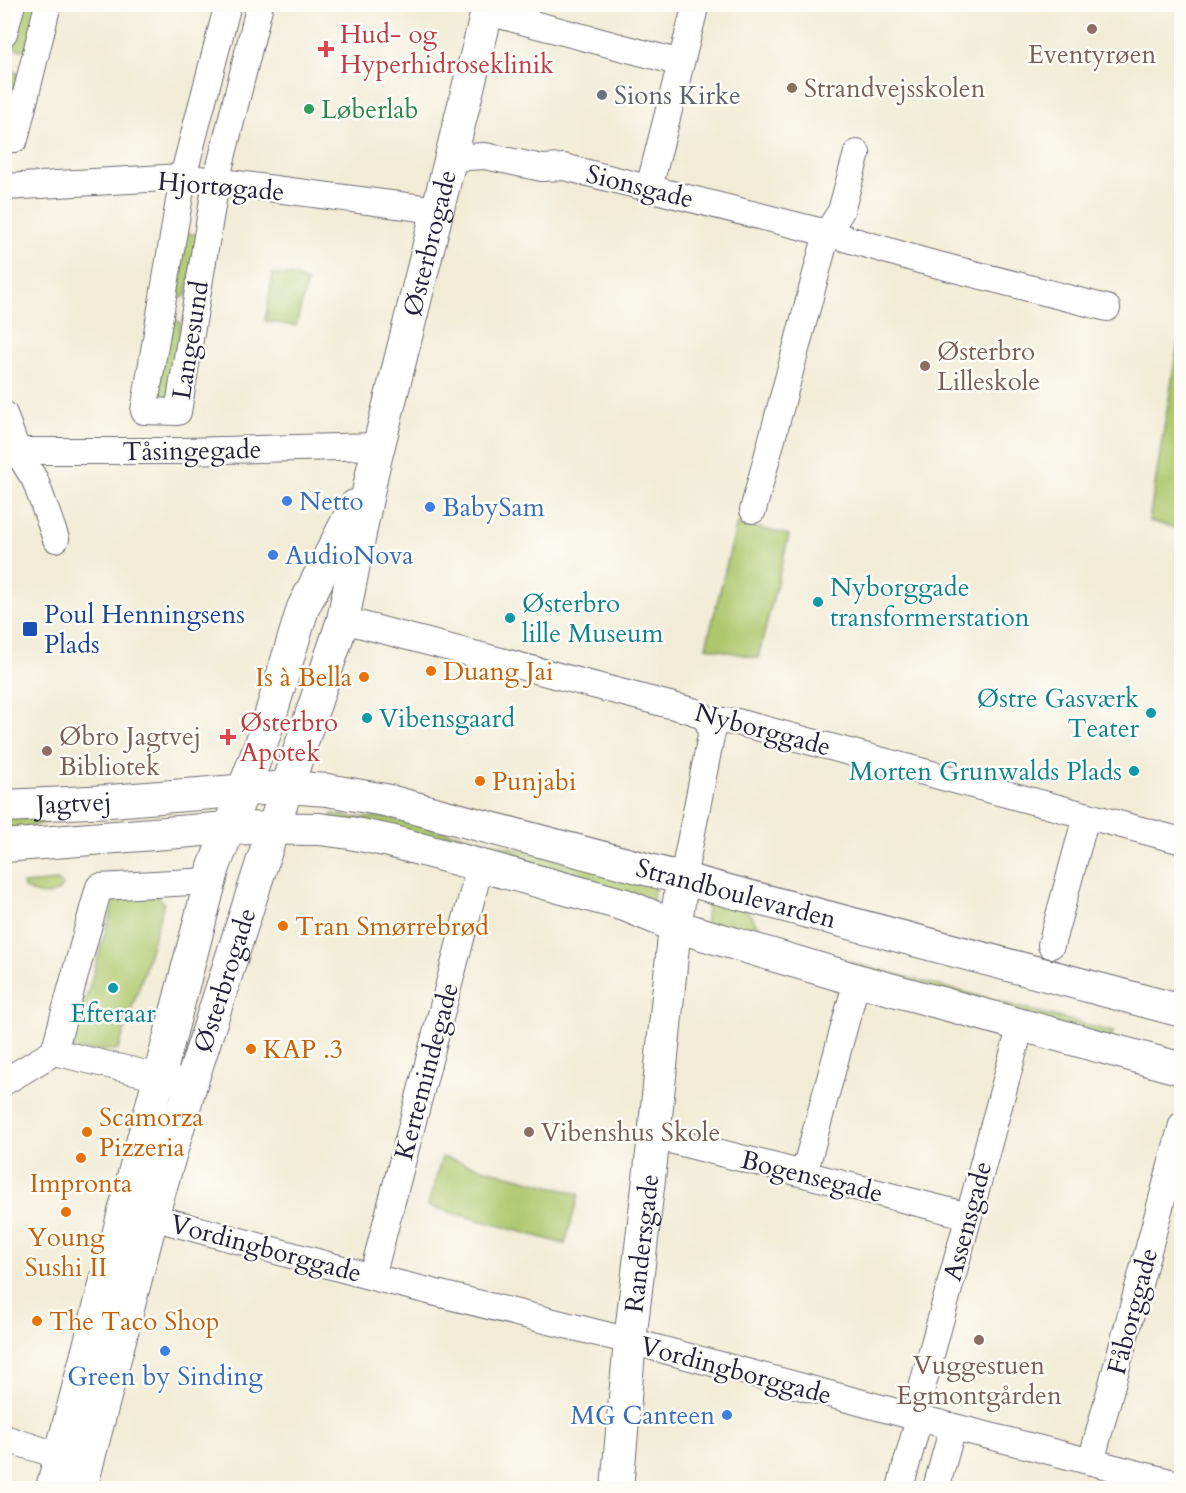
<svg xmlns="http://www.w3.org/2000/svg" width="1186" height="1493" viewBox="0 0 1186 1493" font-family="Cardo,serif">
	<rect width="100%" height="100%" fill="#fdfcf7"/>
	<filter id="ink" filterUnits="userSpaceOnUse"><feTurbulence type="fractalNoise" baseFrequency=".0167" numOctaves="2"/><feDisplacementMap in="SourceGraphic" scale="12" xChannelSelector="R" yChannelSelector="G"/><feConvolveMatrix kernelMatrix="1 2 1 2 8 2 1 2 1" color-interpolation-filters="sRGB"/></filter>
	<filter id="wash" filterUnits="userSpaceOnUse"><feTurbulence type="fractalNoise" baseFrequency=".008" numOctaves="4" result="noise"/><feDisplacementMap in="SourceGraphic" scale="24" xChannelSelector="R" yChannelSelector="G"/><feGaussianBlur stdDeviation="1.35" result="paint"/><feColorMatrix in="noise" values="0 0 0 0 0 0 0 0 0 0 0 0 0 0 0 0 0 1.4 0 .05"/><feComposite in="paint" operator="in"/></filter>
	<g filter="url(#wash)">
		<rect width="100%" height="100%" fill="#f2ecd6"/>
		<path fill="#aec76c" stroke="#687454" stroke-width="1.5" d="M19,5H42L26,48C20,52 16,49 11,44V36Z
			M6,70L18,73L5,130V72Z
			M181,232L199,235L186,296L181,298L175,297Z
			M273,274L295,276L307,282L296,326L265,321Z
			M175,319L181,323L172,398L157,405L168,320Z
			M1178,344L1182,345L1181,529L1149,521Z
			M737,523L789,535L758,658L706,647Z
			M332,814L356,818L386,817L655,883L653,901L330,819Z
			M47,815V822L5,834V818Z
			M57,881L61,883L63,886C51,900 37,895 24,888L23,884Z
			M157,895L164,903L142,978L118,1050L71,1051L115,898Z
			M708,899L745,908L768,940L1113,1032L1111,1039L705,926Z
			M442,1157L579,1194L565,1244L428,1206Z"/>
	</g>
	<g filter="url(#ink)">
		<g fill="none" stroke-linecap="round" stroke-linejoin="round">
			<g stroke="#6b6971" stroke-width="28">
				<path id="minor" d="M228,4L183,177L144,411L178,412L216,182L260,4
					M488,12L681,63
					M4,33L12,4
					M4,138L15,139L48,4
					M450,158L485,156L542,168L564,167L827,233L923,261L1107,308
					M4,187L183,177L437,210
					M649,188L696,4
					M4,414L17,451L35,480L56,539
					M4,449L17,451H183L379,446
					M753,510L827,233L841,211L857,153
					M343,620L693,711L709,720L737,722L1182,841
					M683,878L711,736L709,720
					M1051,945L1086,817
					M54,1052L99,887L210,881
					M54,1052L176,1081
					M4,1082L54,1052
					M654,1136L969,1216
					M804,1174L857,980
					M152,1217L372,1277L630,1341L919,1418L1182,1485
					M372,1277L480,866
					M914,1417L1021,1025
					M4,1438L60,1456
					M1091,1462L1182,1125
					M900,1488L919,1418
					M936,1488L953,1427"/>
			</g>
			<g stroke="#6b6971" stroke-width="34">
				<g id="tertiary">
					<path id="s1" d="M4,806L110,801L287,787L327,790L385,800L1182,1011"/>
					<path d="M4,846L228,828L319,829L350,833L390,841L625,905L675,926L857,980L1182,1069"/>
					<path d="M52,1488L214,867L265,733L303,608L355,506"/>
					<path id="s2" d="M81,1488L152,1217L191,1084L271,835L343,620L372,473L489,4"/>
					<path id="s3" d="M617,1488L630,1341L654,1136L675,926L683,878"/>
				</g>
			</g>
			<use href="#minor" stroke="#fff" stroke-width="26"/>
			<use href="#tertiary" stroke="#fff" stroke-width="32"/>
		</g>
	</g>
	<g fill="#8d6e63" stroke="#fdfcf7" stroke-width="2">
		<circle cx="1092" cy="29" r="6"/>
		<circle cx="792" cy="88" r="6"/>
		<circle cx="925" cy="366" r="6"/>
		<circle cx="47" cy="751" r="6"/>
		<circle cx="529" cy="1132" r="6"/>
		<circle cx="979" cy="1340" r="6"/>
	</g>
	<g fill="#e0444e" stroke="#fdfcf7" stroke-width="2">
		<path d="M323 40h6v6h6v6h-6v6h-6v-6h-6v-6h6z"/>
		<path d="M225 728h6v6h6v6h-6v6h-6v-6h-6v-6h6z"/>
	</g>
	<circle fill="#6b7280" stroke="#fdfcf7" stroke-width="2" cx="602" cy="95" r="6"/>
	<circle fill="#2e9e5b" stroke="#fdfcf7" stroke-width="2" cx="309" cy="109" r="6"/>
	<g fill="#3f7fe0" stroke="#fdfcf7" stroke-width="2">
		<circle cx="287" cy="501" r="6"/>
		<circle cx="430" cy="507" r="6"/>
		<circle cx="273" cy="555" r="6"/>
		<circle cx="165" cy="1351" r="6"/>
		<circle cx="727" cy="1415" r="6"/>
	</g>
	<g fill="#0f9aa8" stroke="#fdfcf7" stroke-width="2">
		<circle cx="818" cy="602" r="6"/>
		<circle cx="510" cy="618" r="6"/>
		<circle cx="1151" cy="713" r="6"/>
		<circle cx="367" cy="718" r="6"/>
		<circle cx="1134" cy="771" r="6"/>
		<circle cx="113" cy="988" r="6"/>
	</g>
	<rect fill="#1a4fb4" stroke="#fdfcf7" stroke-width="2" x="22" y="621" width="16" height="16" rx="3"/>
	<g fill="#e8710a" stroke="#fdfcf7" stroke-width="2">
		<circle cx="431" cy="671" r="6"/>
		<circle cx="364" cy="677" r="6"/>
		<circle cx="480" cy="781" r="6"/>
		<circle cx="283" cy="926" r="6"/>
		<circle cx="251" cy="1049" r="6"/>
		<circle cx="87" cy="1132" r="6"/>
		<circle cx="81" cy="1158" r="6"/>
		<circle cx="66" cy="1212" r="6"/>
		<circle cx="37" cy="1321" r="6"/>
	</g>
	<g text-anchor="middle" stroke-width="5" stroke-linejoin="round" paint-order="stroke">
		<g font-size="26" fill="#be3a42" stroke="#fdfcf7" text-anchor="start">
			<text x="340" y="43">Hud- og<tspan x="340" dy="30">Hyperhidroseklinik</tspan></text>
			<text x="240" y="731">Østerbro<tspan x="240" dy="30">Apotek</tspan></text>
		</g>
		<g font-size="26" fill="#785e54" stroke="#fdfcf7" text-anchor="start">
			<text x="1092" y="63" text-anchor="middle">Eventyrøen</text>
			<text x="804" y="97">Strandvejsskolen</text>
			<text x="937" y="360">Østerbro<tspan x="937" dy="30">Lilleskole</tspan></text>
			<text x="59" y="745">Øbro Jagtvej<tspan x="59" dy="30">Bibliotek</tspan></text>
			<text x="541" y="1141">Vibenshus Skole</text>
			<text x="979" y="1374" text-anchor="middle">Vuggestuen<tspan x="979" dy="30">Egmontgården</tspan></text>
		</g>
		<g font-size="26" fill="#5b616d" stroke="#fdfcf7" text-anchor="start">
			<text x="614" y="104">Sions Kirke</text>
		</g>
		<g font-size="26" fill="#27864d" stroke="#fdfcf7" text-anchor="start">
			<text x="321" y="118">Løberlab</text>
		</g>
		<g font-size="26" fill="#22223b" stroke="#fdfcf7">
			<text transform="translate(221 186) rotate(5)" y="9">Hjortøgade</text>
			<text transform="translate(640 186) rotate(14)" y="9">Sionsgade</text>
			<text dy="9" stroke="none"><textPath href="#s2" startOffset="1294">Østerbrogade</textPath></text>
			<text transform="translate(190 340) rotate(-81)" y="9">Langesund</text>
			<text transform="translate(192 450) rotate(-1)" y="9">Tåsingegade</text>
			<text transform="translate(763 729) rotate(15)" y="9">Nyborggade</text>
			<text dy="9" stroke="none"><textPath href="#s1" startOffset="70">Jagtvej</textPath></text>
			<text dy="9" stroke="none"><textPath href="#s1" startOffset="746">Strandboulevarden</textPath></text>
			<text dy="9" stroke="none"><textPath href="#s2" startOffset="528">Østerbrogade</textPath></text>
			<text transform="translate(426 1071) rotate(-75)" y="9">Kertemindegade</text>
			<text transform="translate(812 1176) rotate(14)" y="9">Bogensegade</text>
			<text transform="translate(967 1221) rotate(-75)" y="9">Assensgade</text>
			<text dy="9" stroke="none"><textPath href="#s3" startOffset="246">Randersgade</textPath></text>
			<text transform="translate(266 1248) rotate(15)" y="9">Vordingborggade</text>
			<text transform="translate(1132 1311) rotate(-75)" y="9">Fåborggade</text>
			<text transform="translate(736 1370) rotate(15)" y="9">Vordingborggade</text>
		</g>
		<g font-size="26" fill="#366cbe" stroke="#fdfcf7" text-anchor="start">
			<text x="299" y="510">Netto</text>
			<text x="442" y="516">BabySam</text>
			<text x="285" y="564">AudioNova</text>
			<text x="165" y="1385" text-anchor="middle">Green by Sinding</text>
			<text x="715" y="1424" text-anchor="end">MG Canteen</text>
		</g>
		<g font-size="26" fill="#0d838f" stroke="#fdfcf7" text-anchor="start">
			<text x="830" y="596">Nyborggade<tspan x="830" dy="30">transformerstation</tspan></text>
			<text x="522" y="612">Østerbro<tspan x="522" dy="30">lille Museum</tspan></text>
			<text x="1139" y="707" text-anchor="end">Østre Gasværk<tspan x="1139" dy="30">Teater</tspan></text>
			<text x="379" y="727">Vibensgaard</text>
			<text x="1122" y="780" text-anchor="end">Morten Grunwalds Plads</text>
			<text x="113" y="1022" text-anchor="middle">Efteraar</text>
		</g>
		<g font-size="26" fill="#164399" stroke="#fdfcf7" text-anchor="start">
			<text x="44" y="623">Poul Henningsens<tspan x="44" dy="30">Plads</tspan></text>
		</g>
		<g font-size="26" fill="#c56008" stroke="#fdfcf7" text-anchor="start">
			<text x="443" y="680">Duang Jai</text>
			<text x="352" y="686" text-anchor="end">Is à Bella</text>
			<text x="492" y="790">Punjabi</text>
			<text x="295" y="935">Tran Smørrebrød</text>
			<text x="263" y="1058">KAP .3</text>
			<text x="99" y="1126">Scamorza<tspan x="99" dy="30">Pizzeria</tspan></text>
			<text x="81" y="1192" text-anchor="middle">Impronta</text>
			<text x="66" y="1246" text-anchor="middle">Young<tspan x="66" dy="30">Sushi II</tspan></text>
			<text x="49" y="1330">The Taco Shop</text>
		</g>
	</g>
	<rect width="1186" height="1493" fill="none" stroke="#fdfcf7" stroke-width="24"/>
</svg>
